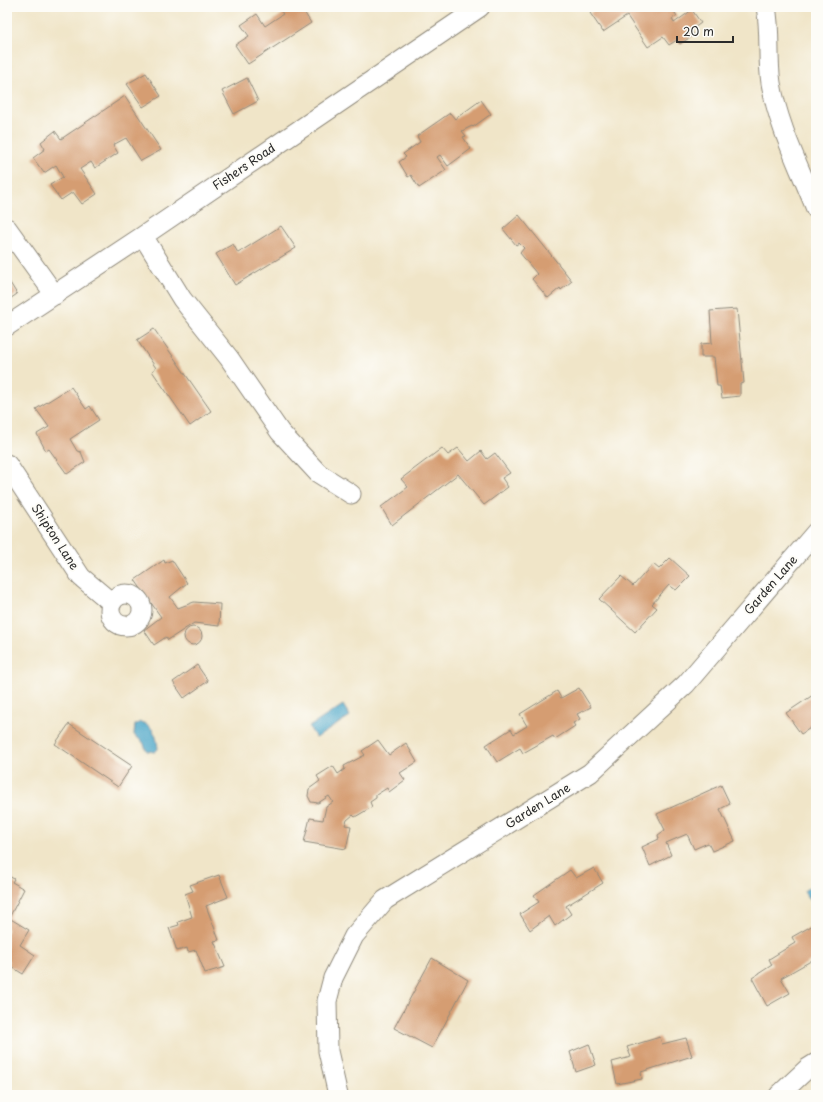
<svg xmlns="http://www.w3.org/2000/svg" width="823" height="1102" viewBox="0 0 823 1102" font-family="'Playpen Sans',sans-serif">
	<rect width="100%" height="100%" fill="#fdfcf7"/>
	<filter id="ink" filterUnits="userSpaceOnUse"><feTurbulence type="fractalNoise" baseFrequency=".025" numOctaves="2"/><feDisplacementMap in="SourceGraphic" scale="8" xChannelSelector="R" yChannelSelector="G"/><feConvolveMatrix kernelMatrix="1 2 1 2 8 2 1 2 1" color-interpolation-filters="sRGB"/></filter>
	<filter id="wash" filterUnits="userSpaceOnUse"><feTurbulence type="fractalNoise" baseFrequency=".012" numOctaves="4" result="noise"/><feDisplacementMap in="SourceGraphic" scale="16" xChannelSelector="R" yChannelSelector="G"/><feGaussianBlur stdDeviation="0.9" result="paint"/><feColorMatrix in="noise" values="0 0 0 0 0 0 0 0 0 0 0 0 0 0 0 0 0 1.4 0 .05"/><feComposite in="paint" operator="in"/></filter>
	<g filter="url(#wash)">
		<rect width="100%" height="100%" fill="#f0e5c8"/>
		<path fill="#49a5c7" stroke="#3a6879" d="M343,705L350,716L316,738L309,727Z
			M140,722C154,725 157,737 158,749L155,752L147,751L143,742L134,735L135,725Z
			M816,882V901L809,900L804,891Z"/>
		<g id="blocks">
			<path fill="#d59d72" d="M278,7H301L311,23L248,64L235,45L249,36L241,25L257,14L265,26L283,14Z
				M594,7H671L677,16L672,19L674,23L692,10L701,23L691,30L694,35L680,44L677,40L669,45L663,37L648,47L627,16L603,32L590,13L593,11L591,9Z
				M146,73L161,96L143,107L127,84Z
				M247,78L258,101L234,114L222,91Z
				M125,96L161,150L141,161L126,138L113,145L118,153L95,168L91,162L80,169L97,194L82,204L73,192L61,200L50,185L63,177L56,165L44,173L33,158L45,149L41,142L55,131L61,139Z
				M481,100L491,114L473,127L472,126L462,131L466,136L463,137L471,149L448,166L440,155L437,157L446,170L419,188L411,175L408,177L399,162L406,157L403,154L420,142L417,136L450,113L455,119Z
				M519,215L572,281L561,290L560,288L548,298L532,279L537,274L520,253L524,248L519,243L516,245L503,229Z
				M281,226L296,248L235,285L216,254L233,244L238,253Z
				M7,278L17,294L7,301Z
				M737,309L744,383L740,384V396L722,398L720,386H717L714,357H701V344L712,343L710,311Z
				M154,329L211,411L190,426L152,371L156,368L137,340Z
				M71,387L86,409L90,406L99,420L70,439L77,451L81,452L85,462L67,474L49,449L46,451L37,434L49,427L36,409Z
				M442,448L448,455L458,448L469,461L481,451L487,459L495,453L510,473L502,478L508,487L484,505L458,474L392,525L381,507L408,487L401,479Z
				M670,558L690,576L676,590L669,585L652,604L657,608L635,632L599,599L621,576L633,586L653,564L659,569Z
				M164,560L165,563L172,560L187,583L170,597L178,608L194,602L220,604L219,626L194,623L168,640L166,637L154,645L144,630L161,617L135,580Z
				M184 636a9 9 0 1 1 18 0a9 9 0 1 1-18 0Z
				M197,665L208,681L184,698L173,682Z
				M579,688L591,707L577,714L580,719L573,723L575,726L555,739L553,736L523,753L520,748L497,762L486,745L511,729L514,734L527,726L520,714L557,691L561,698Z
				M816,693V727L815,725L801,734L786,713Z
				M69,724L132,766L118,787L55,744Z
				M378,740L389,755L406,743L417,762L400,773L405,780L389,792L387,788L376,795V798L370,802L372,807L355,817L353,815L347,820L345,825L351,826L346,849L304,842L310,818L323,820L326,807L333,802L329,796L318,803L311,802L308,796L309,789L320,781L317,776L333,766L338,774L345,769L344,766L365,755L362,751Z
				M721,785L730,804L720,809L735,841L712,851L708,843L694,849L687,834L666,843L671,855L650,866L642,847L659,839L658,835L665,830L657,814Z
				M594,868L603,883L566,906L571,914L555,926L549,916L530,930L520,914L539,902L534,895L570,870L576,878Z
				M7,875L14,879L12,882L24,889L9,918L29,930L20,945L35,955L23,974L7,964L9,961L7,960Z
				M219,875L228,897L206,906L219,940L214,941L225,967L205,973L196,950L188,952L187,948L177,951L169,928L179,925L178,922L192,917L185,894L193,891L190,885Z
				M815,924L816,958L781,978L790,993L767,1006L752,978L772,965L769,959L795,943L792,937Z
				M432,958L468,980L432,1048L394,1028Z
				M660,1037L662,1044L686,1038L692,1056L641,1072L642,1079L617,1084L612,1062L631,1057L627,1047Z
				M589,1044L596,1065L576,1072L570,1052Z"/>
		</g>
	</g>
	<g filter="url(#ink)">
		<use href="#blocks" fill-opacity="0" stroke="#8e887a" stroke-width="1"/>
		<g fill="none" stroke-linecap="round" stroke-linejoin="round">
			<g stroke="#8e887a" stroke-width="21">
				<path id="minor" d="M766,7C771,32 767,57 771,83C778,126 800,168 816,209
					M7,228L55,295
					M143,236L182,299L229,358L280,432L318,473L351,494
					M7,326L143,236L480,7
					M7,464L81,577L112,603
					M110 610a16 16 0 1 1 32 0a16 16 0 1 1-32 0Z
					M338,1095L328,1051L327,1001L333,978L354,936L385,900L590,773L686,684L816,532
					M779,1095L808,1068L816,1063"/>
			</g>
			<use href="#minor" stroke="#fff" stroke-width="19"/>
		</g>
	</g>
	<g text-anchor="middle" stroke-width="4" stroke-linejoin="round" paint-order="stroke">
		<g font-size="12" fill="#2b2b2b" stroke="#fdfcf7">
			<text transform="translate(244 167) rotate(-34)" y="4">Fishers Road</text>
			<text transform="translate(55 537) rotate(57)" y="4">Shipton Lane</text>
			<text transform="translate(771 585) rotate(-49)" y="4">Garden Lane</text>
			<text transform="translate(538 806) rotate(-32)" y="4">Garden Lane</text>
		</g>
	</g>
	<rect width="823" height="1102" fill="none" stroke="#fdfcf7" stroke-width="24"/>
	<path d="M677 36v6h56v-6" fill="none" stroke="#2b2b2b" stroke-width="2"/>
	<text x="683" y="36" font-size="12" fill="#2b2b2b" stroke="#fdfcf7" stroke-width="3" paint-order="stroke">20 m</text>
</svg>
